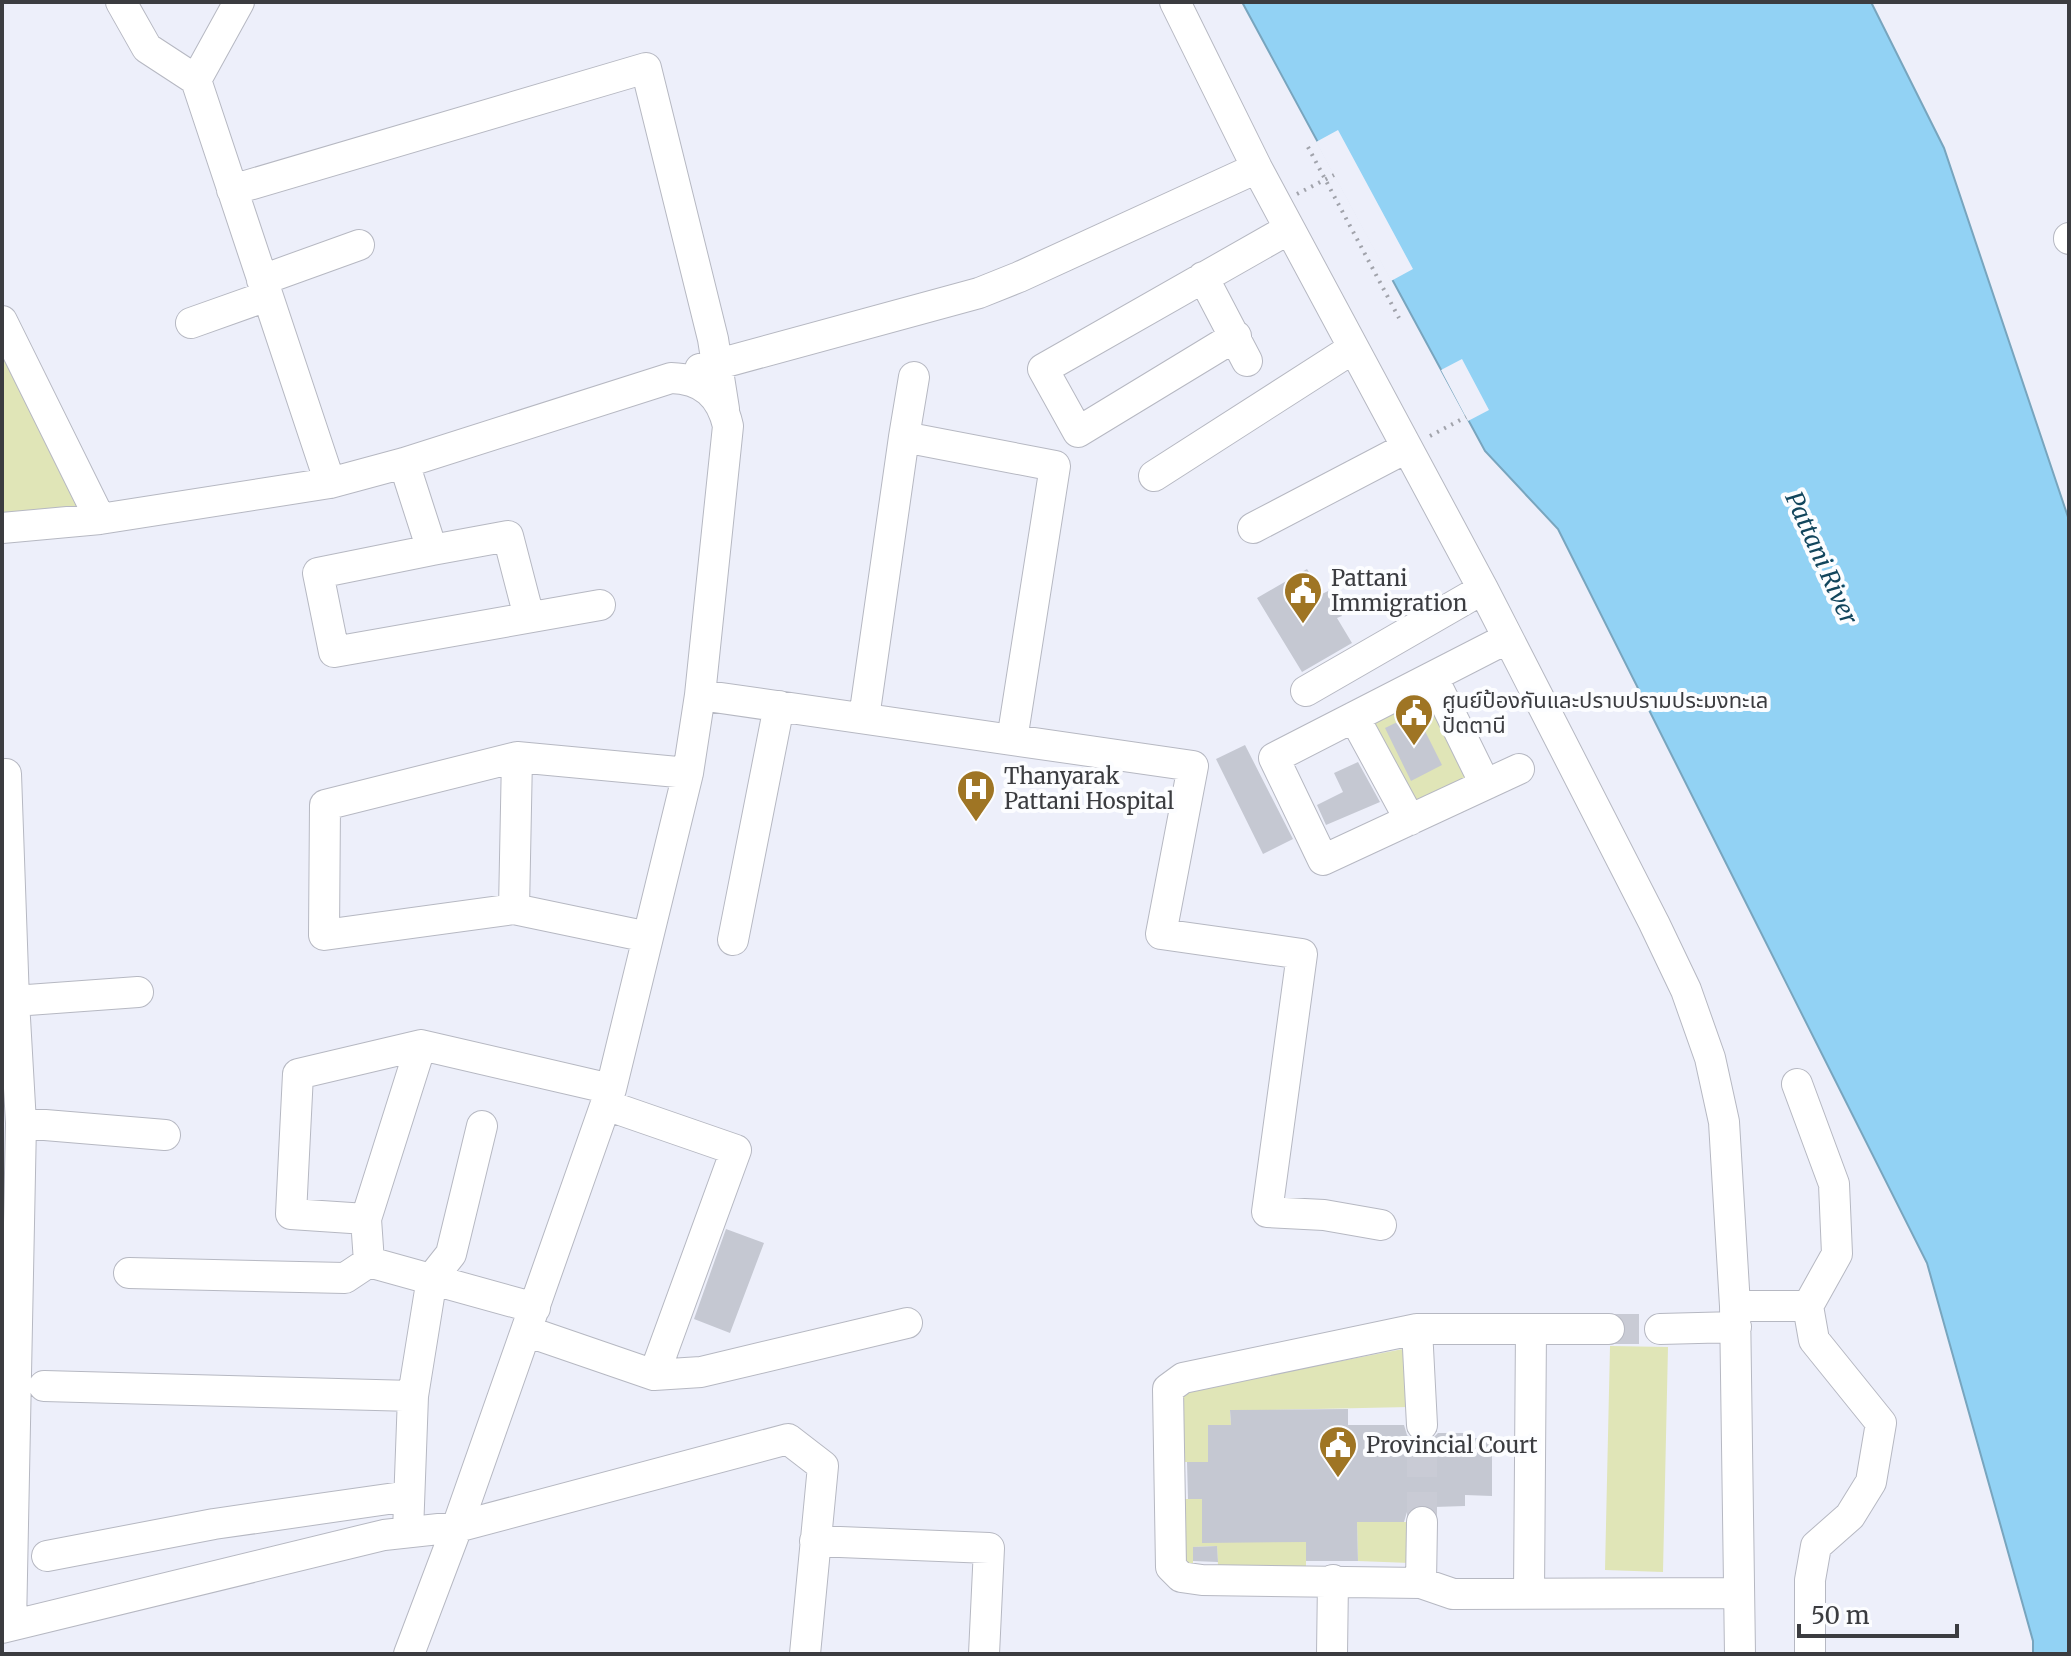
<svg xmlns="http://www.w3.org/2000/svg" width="2071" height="1656" viewBox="0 0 2071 1656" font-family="Merriweather,'Noto Sans Thai',serif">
	<rect width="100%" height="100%" fill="#edeffa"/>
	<path fill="#e0e5b7" d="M2,345L83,511L2,519Z
		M1425,693L1468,777L1411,806L1368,722Z
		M1610,1346L1668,1347L1663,1572L1605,1570Z
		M1403,1349L1409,1407L1230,1411L1231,1425L1208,1426V1462H1184L1182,1398L1186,1391Z
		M1185,1499H1202V1519L1306,1542V1567L1218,1566L1217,1546L1193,1547V1567L1184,1561Z
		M1357,1522H1410V1563L1358,1561Z"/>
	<path fill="#92d2f4" stroke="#78a5be" stroke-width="2" d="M1242,2H1871L1944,148L2069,520V1654H2033V1641L1927,1263L1558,529L1485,451Z"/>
	<path fill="#edeffa" d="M1338,130L1413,269L1391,281L1316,142Z
		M1462,359L1489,410L1468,421L1441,370Z"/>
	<path fill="#c5c8d2" d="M1307,569L1322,594L1328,591L1342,616L1337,618L1352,643L1302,672L1257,598Z
		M1416,713L1442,765L1411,781L1385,728Z
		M1245,745L1293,839L1263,854L1216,759Z
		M1358,762L1380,802L1326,825L1317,805L1343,792L1334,773Z
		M726,1229L764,1243L730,1333L694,1319Z
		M1348,1409V1425H1404L1407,1435L1413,1441L1422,1443L1431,1440L1438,1433H1464V1438H1492V1496L1465,1495V1506L1434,1507V1509L1423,1504L1414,1506L1407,1512L1404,1522H1357L1358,1561H1306V1542L1202,1543V1499H1188L1187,1462H1208V1425H1231L1230,1410Z
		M1217,1546L1218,1562L1193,1561V1547Z"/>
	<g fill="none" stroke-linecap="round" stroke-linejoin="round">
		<path stroke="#c9cbd5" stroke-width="30" stroke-dasharray="30 15" stroke-linecap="butt" d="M1609,1329H1660
			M1422,1522V1425"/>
		<g stroke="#b6b8c2" stroke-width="32">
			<path id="minor" d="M121,2L147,48L196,80L330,483
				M1175,2L1257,168L1483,589L1654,923L1686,990L1710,1058L1724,1122L1735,1306L1740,1654
				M196,80L239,2
				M232,190L646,68L713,339L724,409
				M2069,238V239
				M1203,277L1247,361
				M262,280L359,245
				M2,321L100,519
				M191,323L267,296
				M1236,336L1078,432L1043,369L1289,229
				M700,369L979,293L1019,277L1257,168
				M904,437L914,377
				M404,463L432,550L318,573L334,652L600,605
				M1154,476L1352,349
				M2,528L100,519L330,483L404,463L671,378C703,379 721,395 728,426L700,695L688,773L611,1089L457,1527L409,1654
				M1253,528L1406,448
				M432,550L508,536L529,617
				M1508,638L1274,758L1323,860L1519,769
				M1433,678L1485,784
				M1306,691L1483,589
				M700,695L1193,766L1161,934L1302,954L1267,1212L1324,1215L1381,1225
				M1354,717L1410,820
				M864,718L904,437L1055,466L1012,740
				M6,774L14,1001L21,1123L11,1625
				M514,909L517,757
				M648,937L514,909L324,935L325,805L517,757L688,773
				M733,940L779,706
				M14,1001L138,992
				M1797,1084L1834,1184L1837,1254L1808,1306L1814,1340L1881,1423L1871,1482L1850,1516L1816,1546L1810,1580V1654
				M21,1123L165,1135
				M366,1219L291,1214L298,1074L421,1045L611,1089
				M369,1262L366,1219L421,1045
				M129,1273L345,1278L369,1262L535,1308
				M1735,1306H1808
				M1417,1329L1422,1425
				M1609,1329H1417L1183,1378L1168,1389L1171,1567L1181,1577L1202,1580L1421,1583L1453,1594L1739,1593
				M1660,1329L1736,1327
				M526,1331L654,1375L736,1150L606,1105
				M654,1375L701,1372L907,1323
				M44,1386L413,1396
				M408,1532L413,1396L432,1278L451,1254L482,1126
				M815,1541L989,1548L984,1654
				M47,1556L214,1524L409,1496
				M1421,1583L1422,1522
				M1529,1593L1531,1329
				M2,1628L384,1535L457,1527L788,1439L823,1466L805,1654
				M1332,1654L1333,1580"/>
		</g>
		<path stroke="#a1a3ab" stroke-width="4" stroke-dasharray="2 6" stroke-linecap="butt" d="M1308,147L1399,318
			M1297,194L1334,175
			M1430,436L1466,417"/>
		<use href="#minor" stroke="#fff" stroke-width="30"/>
	</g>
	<defs>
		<g id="civic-pin" transform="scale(2)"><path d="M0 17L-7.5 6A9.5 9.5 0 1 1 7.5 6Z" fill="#9f7524" stroke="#fcfdff"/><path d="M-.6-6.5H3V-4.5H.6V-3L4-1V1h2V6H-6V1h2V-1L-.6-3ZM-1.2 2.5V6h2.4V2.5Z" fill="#fff"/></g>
		<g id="hospital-pin" transform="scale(2)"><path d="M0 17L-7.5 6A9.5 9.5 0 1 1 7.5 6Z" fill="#9f7524" stroke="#fcfdff"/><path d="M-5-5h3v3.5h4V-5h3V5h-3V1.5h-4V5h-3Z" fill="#fff"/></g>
	</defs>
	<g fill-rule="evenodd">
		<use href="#civic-pin" x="1303" y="591"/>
		<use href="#civic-pin" x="1414" y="713"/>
		<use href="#hospital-pin" x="976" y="789"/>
		<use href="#civic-pin" x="1338" y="1445"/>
	</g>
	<g text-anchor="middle" stroke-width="8" stroke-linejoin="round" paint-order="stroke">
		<g font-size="22" fill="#3b3c40" stroke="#fcfdff" text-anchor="start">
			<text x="1331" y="586">Pattani<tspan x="1331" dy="25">Immigration</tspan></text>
			<text x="1442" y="708">ศูนย์ป้องกันและปราบปรามประมงทะเล<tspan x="1442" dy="25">ปัตตานี</tspan></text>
			<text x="1004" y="784">Thanyarak<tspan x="1004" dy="25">Pattani Hospital</tspan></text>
			<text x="1366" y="1453">Provincial Court</text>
		</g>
		<g font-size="24" font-style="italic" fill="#11455c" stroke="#fcfdff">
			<text transform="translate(1821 558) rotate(66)" y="8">Pattani River</text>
		</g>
	</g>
	<rect width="2071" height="1656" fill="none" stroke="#3b3c40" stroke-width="8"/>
	<path d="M1799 1624v12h158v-12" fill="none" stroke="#3b3c40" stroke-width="4"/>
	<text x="1811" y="1624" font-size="24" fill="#3b3c40" stroke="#fcfdff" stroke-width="6" paint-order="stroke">50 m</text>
</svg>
